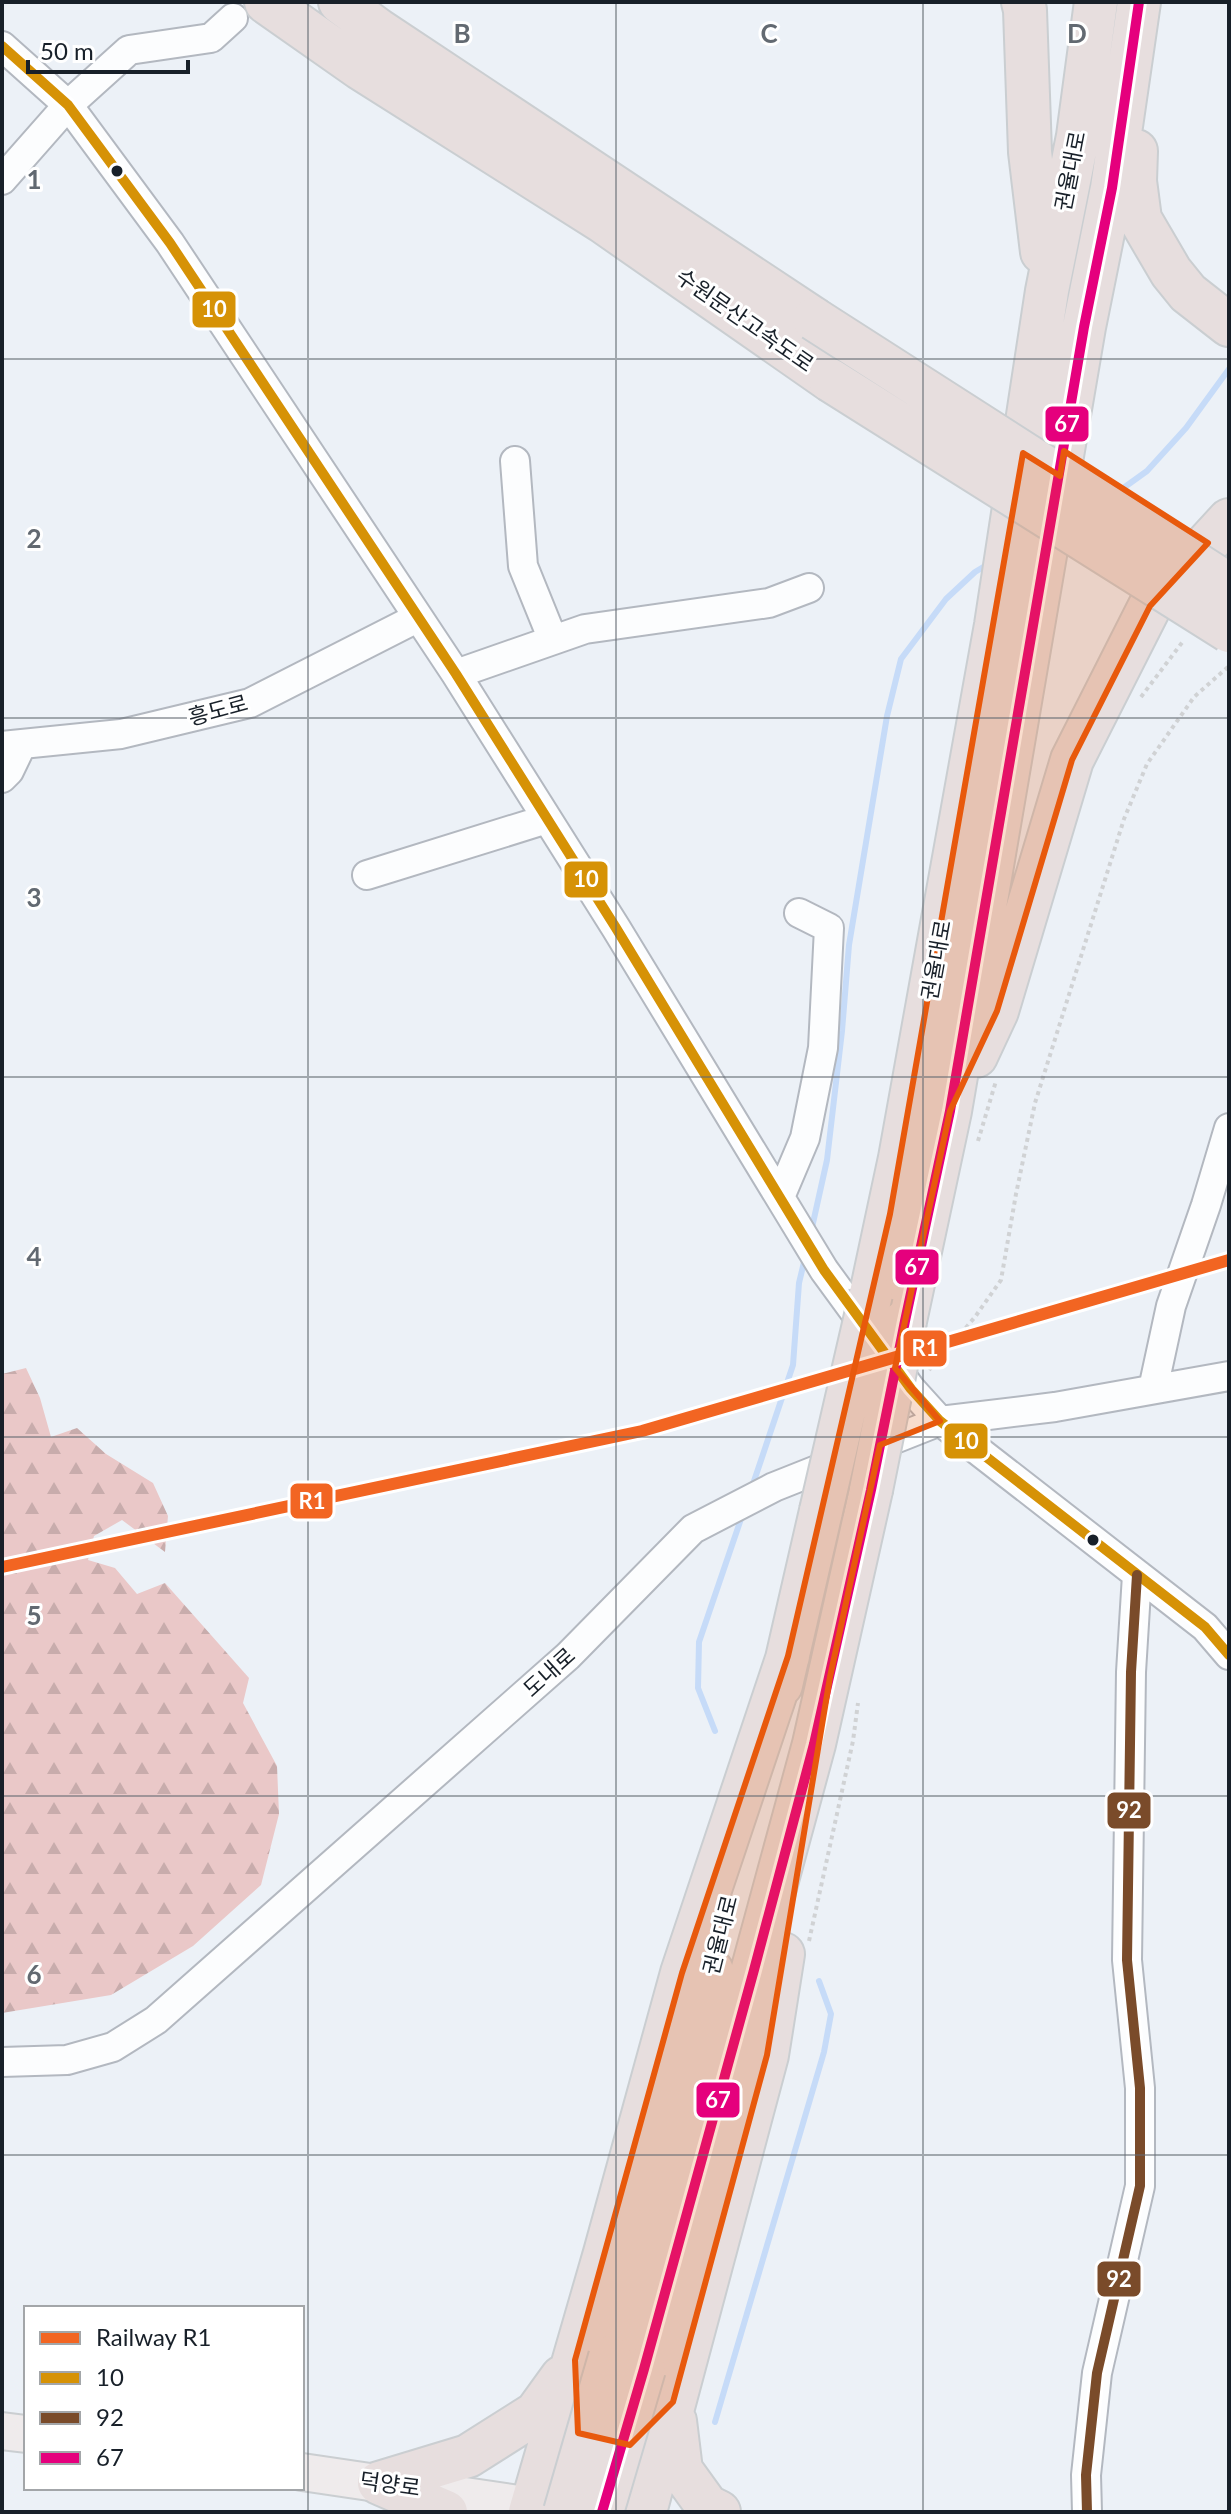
<svg xmlns="http://www.w3.org/2000/svg" width="1231" height="2514" viewBox="0 0 1231 2514" font-family="Lato,'Noto Sans KR',sans-serif">
	<defs>
		<pattern id="forest-firs" width="22" height="20" patternUnits="userSpaceOnUse" patternTransform="scale(2)"><rect width="22" height="20" fill="#eac8c8"/><path d="M5 1l3.5 6h-7zM16 11l3.5 6h-7z" fill="#c8acac"/></pattern>
	</defs>
	<rect width="100%" height="100%" fill="#ecf1f7"/>
	<path fill="url(#forest-firs)" d="M26,1368L40,1398L51,1437L77,1428L106,1454L153,1483L168,1516L165,1552L122,1520L94,1536L88,1560L115,1568L137,1594L165,1583L249,1678L243,1703L277,1766L279,1814L261,1885L193,1946L111,1995L2,2013V1374Z"/>
	<g fill="none" stroke-linecap="round" stroke-linejoin="round">
		<path stroke="#c6dbf8" stroke-width="6" d="M1115,494L1147,471L1186,428L1229,369
			M811,1232L827,1160L842,1031L849,945L887,716L901,659L946,599L975,572L990,563
			M752,1487L793,1365L799,1283L805,1258
			M715,1731L698,1688L699,1642L743,1513
			M715,2422L824,2052L831,2014L819,1981"/>
		<g stroke="#b3b8c0" stroke-width="32">
			<path id="minor" d="M2,46L68,105L170,243L456,674L616,928L824,1270L911,1389L940,1421L1205,1627L1229,1655
				M2,180L68,105L129,50L211,38L233,18
				M515,461L523,566L553,640
				M456,674L585,629L769,603L809,588
				M2,746L121,734L250,703L417,618
				M2,778L9,771L22,744
				M367,875L547,819
				M780,1197L805,1138L823,1048L829,928L799,913
				M1153,1389L1171,1306L1206,1205L1229,1128
				M2,2062L67,2060L113,2047L156,2020L568,1656L693,1529L774,1487L940,1421L1055,1407L1229,1376
				M1087,2512L1086,2475L1097,2373L1140,2186V2088L1127,1960L1131,1672L1137,1575"/>
		</g>
		<g stroke="#caced1" stroke-width="40">
			<path id="major" d="M2,2431L26,2434
				M302,2472L559,2510"/>
		</g>
		<g stroke="#caced1" stroke-width="46">
			<path id="highway" d="M266,2L360,68L602,221L830,380
				M340,2L378,30L814,319
				M1023,2L1025,10L1030,152L1042,252
				M1136,151L1135,181L1140,219L1171,272L1188,293L1229,325
				M976,1056L997,1011L1072,760L1150,606L1229,520
				M871,1294L900,1158L996,625L1047,291L1078,136L1096,2
				M905,1321L950,1111L1084,327L1112,188L1139,2
				M781,1685L821,1511
				M610,2357L649,2223L712,1971
				M644,2369L814,1744L871,1490
				M675,2421L681,2470L707,2506L719,2512
				M379,2483L468,2456L536,2413L562,2377
				M379,2483L446,2512
				M530,2512L605,2253L682,1973L788,1656
				M645,2512L767,2055L783,1954"/>
		</g>
		<path stroke="#d0d2d4" stroke-width="4" stroke-dasharray="4 4" stroke-linecap="butt" d="M1141,697L1184,640
			M978,1141L996,1081
			M929,1370L975,1317L1001,1280L1016,1194L1035,1103L1124,819L1147,764L1194,697L1229,666
			M809,1941L853,1741L858,1703"/>
		<use href="#minor" stroke="#fcfdfe" stroke-width="28"/>
		<use href="#major" stroke="#efebec" stroke-width="36"/>
		<use href="#highway" stroke="#e7dede" stroke-width="42"/>
		<g stroke="#caced1" stroke-width="46" stroke-linecap="butt">
			<path id="highway-bridge" d="M814,319L1229,585
				M830,380L1229,631
				M871,1490L905,1321
				M821,1511L871,1294
				M565,2512L610,2357
				M602,2512L644,2369"/>
		</g>
		<use href="#highway-bridge" stroke="#e7dede" stroke-width="42"/>
		<g stroke="#fff" stroke-width="16">
			<path id="bus-1" d="M2,46L68,105L170,243L456,674L616,928L824,1270L911,1389L940,1421L1205,1627L1229,1655"/>
		</g>
		<g stroke="#fff" stroke-width="16">
			<path id="bus-2" d="M1087,2512L1086,2475L1097,2373L1140,2186V2088L1127,1960L1131,1672L1137,1575"/>
		</g>
		<g stroke="#fff" stroke-width="16">
			<path id="bus-3" d="M602,2512L644,2369L754,1970L814,1744L871,1490L905,1321L950,1111L1084,327L1112,188L1139,2"/>
		</g>
		<use href="#bus-1" stroke="#d69206" stroke-width="10"/>
		<use href="#bus-2" stroke="#7a4b2a" stroke-width="10"/>
		<use href="#bus-3" stroke="#e5007d" stroke-width="10"/>
		<g stroke="#fff" stroke-width="18">
			<path id="rail-1" d="M2,1567L642,1431L1229,1260"/>
		</g>
		<use href="#rail-1" stroke="#f26522" stroke-width="12"/>
	</g>
	<path fill="#e8590c" fill-opacity="0.2" stroke="#e8590c" stroke-width="6" stroke-linejoin="round" d="M1064,451L1208,543L1150,606L1072,760L997,1011L950,1111L895,1368L940,1421L880,1445L830,1677L767,2055L673,2402L630,2445L578,2433L575,2360L682,1973L788,1656L890,1214L1023,453L1060,476Z"/>
	<path fill="none" stroke="#626971" stroke-width="2" stroke-opacity="0.55" d="M308,2V2512M616,2V2512M923,2V2512M2,359H1229M2,718H1229M2,1077H1229M2,1437H1229M2,1796H1229M2,2155H1229"/>
	<g fill="#182029" stroke="#fff" stroke-width="3">
		<circle cx="117" cy="171" r="7"/>
		<circle cx="1093" cy="1540" r="7"/>
	</g>
	<g text-anchor="middle" stroke-width="6" stroke-linejoin="round" paint-order="stroke">
		<g font-size="22" fill="#182029" stroke="#fff">
			<text transform="translate(1070 171) rotate(-79)" y="8">권율대로</text>
			<text transform="translate(745 320) rotate(35)" y="8">수원문산고속도로</text>
			<text transform="translate(218 710) rotate(-15)" y="8">흥도로</text>
			<text transform="translate(936 960) rotate(-80)" y="8">권율대로</text>
			<text transform="translate(549 1672) rotate(-42)" y="8">도내로</text>
			<text transform="translate(720 1935) rotate(-76)" y="8">권율대로</text>
			<text transform="translate(390 2484) rotate(8)" y="8">덕양로</text>
		</g>
	</g>
	<g font-size="26" text-anchor="middle" font-weight="bold" fill="#626971" stroke="#fff" stroke-width="6" stroke-linejoin="round" paint-order="stroke">
		<text x="462" y="43">B</text>
		<text x="769" y="43">C</text>
		<text x="1077" y="43">D</text>
		<text x="34" y="189">1</text>
		<text x="34" y="548">2</text>
		<text x="34" y="907">3</text>
		<text x="34" y="1266">4</text>
		<text x="34" y="1625">5</text>
		<text x="34" y="1984">6</text>
	</g>
	<g stroke="#fff" stroke-width="3">
		<rect x="191" y="290" width="46" height="39" rx="8" fill="#d69206"/>
		<rect x="1044" y="405" width="46" height="38" rx="8" fill="#e5007d"/>
		<rect x="563" y="860" width="46" height="39" rx="8" fill="#d69206"/>
		<rect x="894" y="1248" width="46" height="38" rx="8" fill="#e5007d"/>
		<rect x="902" y="1329" width="46" height="39" rx="8" fill="#f26522"/>
		<rect x="943" y="1422" width="46" height="38" rx="8" fill="#d69206"/>
		<rect x="289" y="1482" width="45" height="38" rx="8" fill="#f26522"/>
		<rect x="1106" y="1791" width="46" height="39" rx="8" fill="#7a4b2a"/>
		<rect x="695" y="2081" width="46" height="38" rx="8" fill="#e5007d"/>
		<rect x="1096" y="2260" width="46" height="38" rx="8" fill="#7a4b2a"/>
	</g>
	<g font-size="22" text-anchor="middle" font-weight="bold" fill="#fff">
		<text x="214" y="317">10</text>
		<text x="1067" y="432">67</text>
		<text x="586" y="887">10</text>
		<text x="917" y="1275">67</text>
		<text x="925" y="1356">R1</text>
		<text x="966" y="1449">10</text>
		<text x="312" y="1509">R1</text>
		<text x="1129" y="1818">92</text>
		<text x="718" y="2108">67</text>
		<text x="1119" y="2287">92</text>
	</g>
	<rect width="1231" height="2514" fill="none" stroke="#182029" stroke-width="8"/>
	<rect x="24" y="2306" width="280" height="184" fill="#ffffff" stroke="#a3a6a9" stroke-width="2"/>
	<rect x="40" y="2332" width="40" height="12" fill="#f26522" stroke="#a3a6a9" stroke-width="2"/>
	<text x="96" y="2346" font-size="24" fill="#182029">Railway R1</text>
	<rect x="40" y="2372" width="40" height="12" fill="#d69206" stroke="#a3a6a9" stroke-width="2"/>
	<text x="96" y="2386" font-size="24" fill="#182029">10</text>
	<rect x="40" y="2412" width="40" height="12" fill="#7a4b2a" stroke="#a3a6a9" stroke-width="2"/>
	<text x="96" y="2426" font-size="24" fill="#182029">92</text>
	<rect x="40" y="2452" width="40" height="12" fill="#e5007d" stroke="#a3a6a9" stroke-width="2"/>
	<text x="96" y="2466" font-size="24" fill="#182029">67</text>
	<path d="M28 60v12h160v-12" fill="none" stroke="#182029" stroke-width="4"/>
	<text x="40" y="60" font-size="24" fill="#182029" stroke="#ffffff" stroke-width="6" paint-order="stroke">50 m</text>
</svg>
